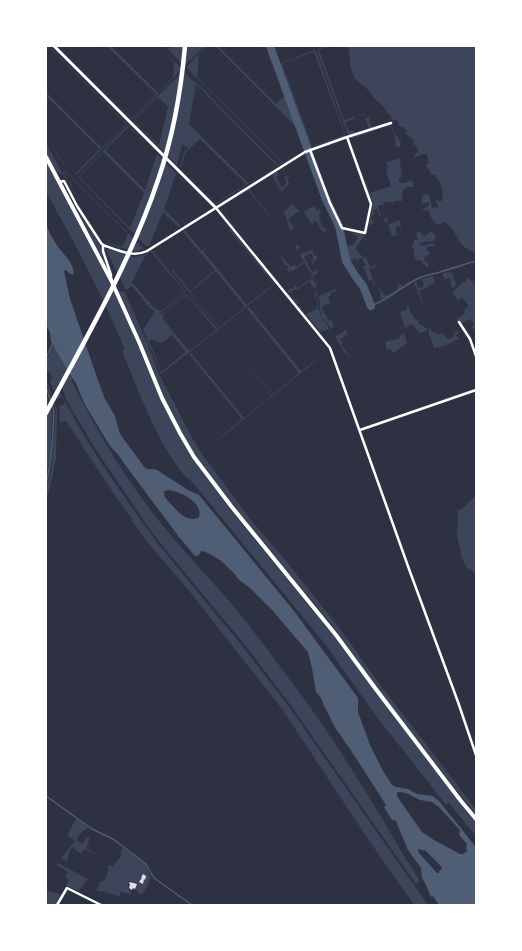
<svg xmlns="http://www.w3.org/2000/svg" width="522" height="951" viewBox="0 0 522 951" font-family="Karla,sans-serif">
	<rect width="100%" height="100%" fill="#2d3142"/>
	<path fill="#3c4559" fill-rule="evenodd" d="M48,46H49L127,124L76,175L58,158L46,135L59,158L75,174L100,149L46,96V92L102,148L126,124Z
		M58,46L132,119L156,94L107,46H111L158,93L173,77L174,62L159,46L182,69L132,120Z
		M165,46L169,49L172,46H205L184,66Z
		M207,46H208L199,55L197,77L283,163L304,149L297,128L215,46H218L276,104L285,95L267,46H269L306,149H304L283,164L186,67Z
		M327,46H329L319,50L344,120L364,113L366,118L373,116L369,118L372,128L369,129L364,114L354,117V119L345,122L347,128L350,131H354L355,133L348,135L317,50Z
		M349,46H476V253C473,251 470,251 467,249C460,245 456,235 452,228H450V225H447L445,222L437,225L430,216L429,210L421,211L426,207L429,206L428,202L421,204L422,195L429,194L432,207L433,208L438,207L436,200H438L439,201H442C444,191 441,182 435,175H431C430,169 428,170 425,165L428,164V163L429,162L427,155L424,154L415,157L414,154L419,152L416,146L413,144L415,142L407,134L406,135L405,133L407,132L405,128L399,126L397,119L392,121L390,114H388C385,107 379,103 374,98C371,96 370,92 368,90C365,86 360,84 356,80C350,73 349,55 349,46Z
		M315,50L316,51L346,136L311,147L281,63ZM314,52L345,135L312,146L282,63Z
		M183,71L194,82H196L278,165L216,204L180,167L184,152L189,147L182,145L177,165L133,121ZM196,84L277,166L248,183L189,124ZM158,97L168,107L159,145L134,121ZM200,139L246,184L216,203L181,168L185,153Z
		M128,125L207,204L176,174L164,209L181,226L178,227L163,212L150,244V245L147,247L78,177ZM129,127L157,154L145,190L105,150ZM103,152L144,193L130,228L79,177Z
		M388,125L392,127L395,135L401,142L400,147H396L394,134L391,127L388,126L350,139L370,193L391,186L386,170L388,168L386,163L399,158L402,173L401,174L402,177L399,178V182H400L401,183L408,182V181L412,180L414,187H406V189H403L402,201H394V203L391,202H384L383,205H378L379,210L383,219L387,218L388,222L387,223C384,221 383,219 381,216H380L377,209L373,210L374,215L371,216L374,223L369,226L373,204L350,139V137Z
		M46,143L85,214L63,175L57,172L46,153Z
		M46,161L109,281L123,311L161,399L179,434L193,458L228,507L334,636L403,728L460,803L476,822V836L449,803L446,805L376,716L325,644L194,484C190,480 184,476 181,471C155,438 138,389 122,351L125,349L101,296L71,237L46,192Z
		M65,170L144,249L139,251H132L105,243L103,241L87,214L63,172ZM65,171L128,234L122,247L104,242L103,241L87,214L64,172Z
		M277,171L279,175L276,177L279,183V186L283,187L286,183L284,174L286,177L289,176L290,177L287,178L289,184L281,192L272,174Z
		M248,189H249L285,234L290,245L267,265L220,208V207ZM248,190L285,234L290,245L267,264H266L221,208V207Z
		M292,204L299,211L288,219L294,228L292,230V229L289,230C289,222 284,216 283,209L285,211Z
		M314,206L317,211L319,209L321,213L319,214L320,218H319L323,228L325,227L326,231L332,230L324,232L320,229L318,223H317L316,221L313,222V224H312L304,213L308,209Z
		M76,208L101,247L106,265Z
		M399,220L403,232L400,226L395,227L397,235L392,236L388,225Z
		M230,229L275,284L219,329L171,270L172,269L190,291L215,270L183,232L185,230L202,251ZM229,230L274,284L247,305L203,251ZM216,271L245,307L219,328L190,292Z
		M421,231V233L424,236L432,231L437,238L434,239V241L429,242L428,241L420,243L421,246L435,243L434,247L431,246L427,247V250L430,253L429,255L424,257L425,262L427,261L429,266L426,268L425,265H423L422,261H420L419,260L416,261L414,255V251L412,247L414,240H418L416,233Z
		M353,232L365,235L355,249L364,258L366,257L370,267L376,265V266L369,269L375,285L370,288L374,285L372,280L369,281L365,269L362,267L366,265L362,258L358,259L359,262V263L355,258L349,262L355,273L364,285L370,298L373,297V298L370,299L372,304L382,299L380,295L381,293L378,288H379L386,296L395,291L399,287L397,284V283L403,286L393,294L372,305L363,286L356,277L347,262L343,240L347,241L345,243L349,247L350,245H353L358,237L352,233Z
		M298,245L300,248L297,250L300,255L303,253L313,250V253L314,255L317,256V260L314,261L313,266L312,262L313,258L311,253L304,257L312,272L317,270L318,273L313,276L318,285L317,286C312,272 302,260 295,246Z
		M107,249L135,257L142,256L152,250L186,292L159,314H162L187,294L218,330L161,374L143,330L155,311L150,308L132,286L126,290L106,250ZM150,252L152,253L185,292L161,311L153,307L132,282L145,256ZM187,295L216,330L189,351L163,319V314ZM172,335L186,352L161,372L149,340H152L162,343Z
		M282,257L291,267L295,265L296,267L303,262L316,285L315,290L309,281L297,290L296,289L289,293L293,298H294L298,302L300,303L297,304L287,291L291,288L292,289L295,287L293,286L294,285L298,288L308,280L309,281L312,279L304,263L293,271L292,270L289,272L287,269L289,267L287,265H285L283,262L284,260L280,258Z
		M449,272L452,273L456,284L455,286L452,288L451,284V279L448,278L445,280L443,276V273Z
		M433,276L435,283L419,291L422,301L425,303L421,302L417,290L414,282L416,281L418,288L423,287L424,284L422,279Z
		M469,278L473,282L476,287V326L475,327L476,329L474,330L472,327L474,325L470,319L461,324L456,320L465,313L464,310L469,306L462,297L458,300L453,294L452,292Z
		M336,289V291L330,293L331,296L328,297L331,305L328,304L323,306V307L322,308L325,315H326L328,319L327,320L331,321L333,323V328H331L322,317L320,308L319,296Z
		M317,290L318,308L323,319L330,329L320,332L300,307V306L306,314L317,309V296L314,298Z
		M124,291L146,340L159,374L191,436L202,454L251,520L286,561L341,630L381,686L426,744L476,810V815L376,687L338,633L232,504L196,456L182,432L164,397L141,341L119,292Z
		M408,305L410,311L417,321L419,320L418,323L428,329L427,330L420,333L412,324L405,328L400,312L407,309V306Z
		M249,307L301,371L329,350L274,395L220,330L274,394L299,373L247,309Z
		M431,327V331L440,335L441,333L445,335L446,338L450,339L453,337L455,332L459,331L460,332L456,335L459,339L444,346L434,348L428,331Z
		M346,330L348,337L346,335L340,339L343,343L341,344L352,359L344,352L335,336C342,335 342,331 346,330Z
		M219,331L272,396L217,441H216L242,419L189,354L191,353L244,418L271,396Z
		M398,333L400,336L404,333L407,343L395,352H392L391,349L387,350L385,342L400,338Z
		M54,345L73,379L72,381C94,427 121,471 152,512C176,543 204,572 230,602C251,627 271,654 290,680C322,721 350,766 377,810C391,834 405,858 420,881L416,884L289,703L245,645L161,544L148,527L93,445L68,403L60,383L57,385L62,397L57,399L50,382L52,378L50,372L46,373V361Z
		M46,378L57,410L56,458L50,488L46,498V489L51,470L53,453L56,411L46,382Z
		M46,393L52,411L51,452L46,478Z
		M62,397H63C77,426 96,455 114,482C129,503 143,524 159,545L243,647L287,704L428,905H414L370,842L282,709L190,592L147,542L132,521L133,520L114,494L66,421L60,423L59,406L65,404Z
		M476,495V578L474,572L467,568L462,559L457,535L458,521L457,511L458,510L462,509Z
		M76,819L88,827L84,831H82L76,840L82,844L87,837L90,838L88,842L89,843L86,848L97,855L84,849L81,853L77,852V851L72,847L68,854L69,856L67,861L61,858L75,841L67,835Z
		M123,848L146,865L151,878L143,894L140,895L135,889L137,884L130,881L127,887L131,891V894H129L121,892L119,897L104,891L102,892L96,890L101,881L103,882L106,877V876L109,869L107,867L109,865L113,867L117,860H118L122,854L120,852Z
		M58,863L88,879L79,891L66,886L69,880L65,877L68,872L57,865Z
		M46,889L54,893L55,892L61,895L55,905H51V904L46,902V896L48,891L46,890Z"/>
	<path fill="#4f5d75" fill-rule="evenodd" d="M46,224C49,231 52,238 56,244C62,253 73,261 74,274H70L66,270L64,271L70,299L100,386L105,399L115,416L120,434L145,468C148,470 153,468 157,470L188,490L199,495L294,611L358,698V712L370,745L383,771L392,785L396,787L408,789L417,794L432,796L438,800L476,847V905H439L433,896L431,897L426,885L422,878L421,868L408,850L396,821L392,820L384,807L386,805L354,755L334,726L327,711L324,706L321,698L316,692L315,687L312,668L308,652L306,650L273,611L250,588L238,579L235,574L220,560L210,554L203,551H201L199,555L196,556H195L179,537L126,466L119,456L110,446L85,405L79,391L76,383L73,379L65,366L51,341L50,333L46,324V240L47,238L46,236ZM169,490C181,492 203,502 199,517C188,524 177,511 170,503C167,500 164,497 164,492L165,491ZM399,792L406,793L420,800L432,802L439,807L459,829L460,831L459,835L467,844L466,847L467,852H465L464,854H460L434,840L422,832L401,802L397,796V793ZM419,849L426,851L441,866L442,869L439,871V873H437L419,853L418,850Z"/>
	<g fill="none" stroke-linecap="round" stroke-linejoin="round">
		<path stroke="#4f5d75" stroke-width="1.5" d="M371,306C388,300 401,287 417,279C425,275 435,274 443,271C454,268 465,264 476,261
			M46,358L53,343
			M46,387L51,402
			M46,484C52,460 53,436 54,411L52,405
			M46,796L92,829L113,839L146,864L154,878L192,905"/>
		<path stroke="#4f5d75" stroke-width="8" d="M270,46L325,197L339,226L346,261L356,277L363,286L371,306"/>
	</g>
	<path fill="#e0e0e3" d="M143,874L146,876L145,880L144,879L143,884L139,882L142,878H141Z
		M130,882L137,884L135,889L133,888L132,890L129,888L130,884H129Z"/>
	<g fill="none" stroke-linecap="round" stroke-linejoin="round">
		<path stroke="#fff" stroke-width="2.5" d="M310,150L330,203L342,228L365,233L371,204L347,137
			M59,182L64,181L77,206L101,243L103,245C117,250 133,258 147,251L305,152L347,137L391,123
			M216,208L330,348L409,569L458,702L476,755
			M103,245V251L111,275V279
			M459,322L470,339L476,356
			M360,430L476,390
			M57,905L67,888L101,905"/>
		<path stroke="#fff" stroke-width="3" d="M54,46L216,208"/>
		<path stroke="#fff" stroke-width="4" d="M46,157L111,280L139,342L162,398L180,433L194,457L231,506L336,635L375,688L461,801L476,819"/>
		<path stroke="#fff" stroke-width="4.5" d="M46,413C86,338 131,261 158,180C173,137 181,91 185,46"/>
	</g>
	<rect width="522" height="951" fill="none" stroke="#ffffff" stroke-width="94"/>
</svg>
